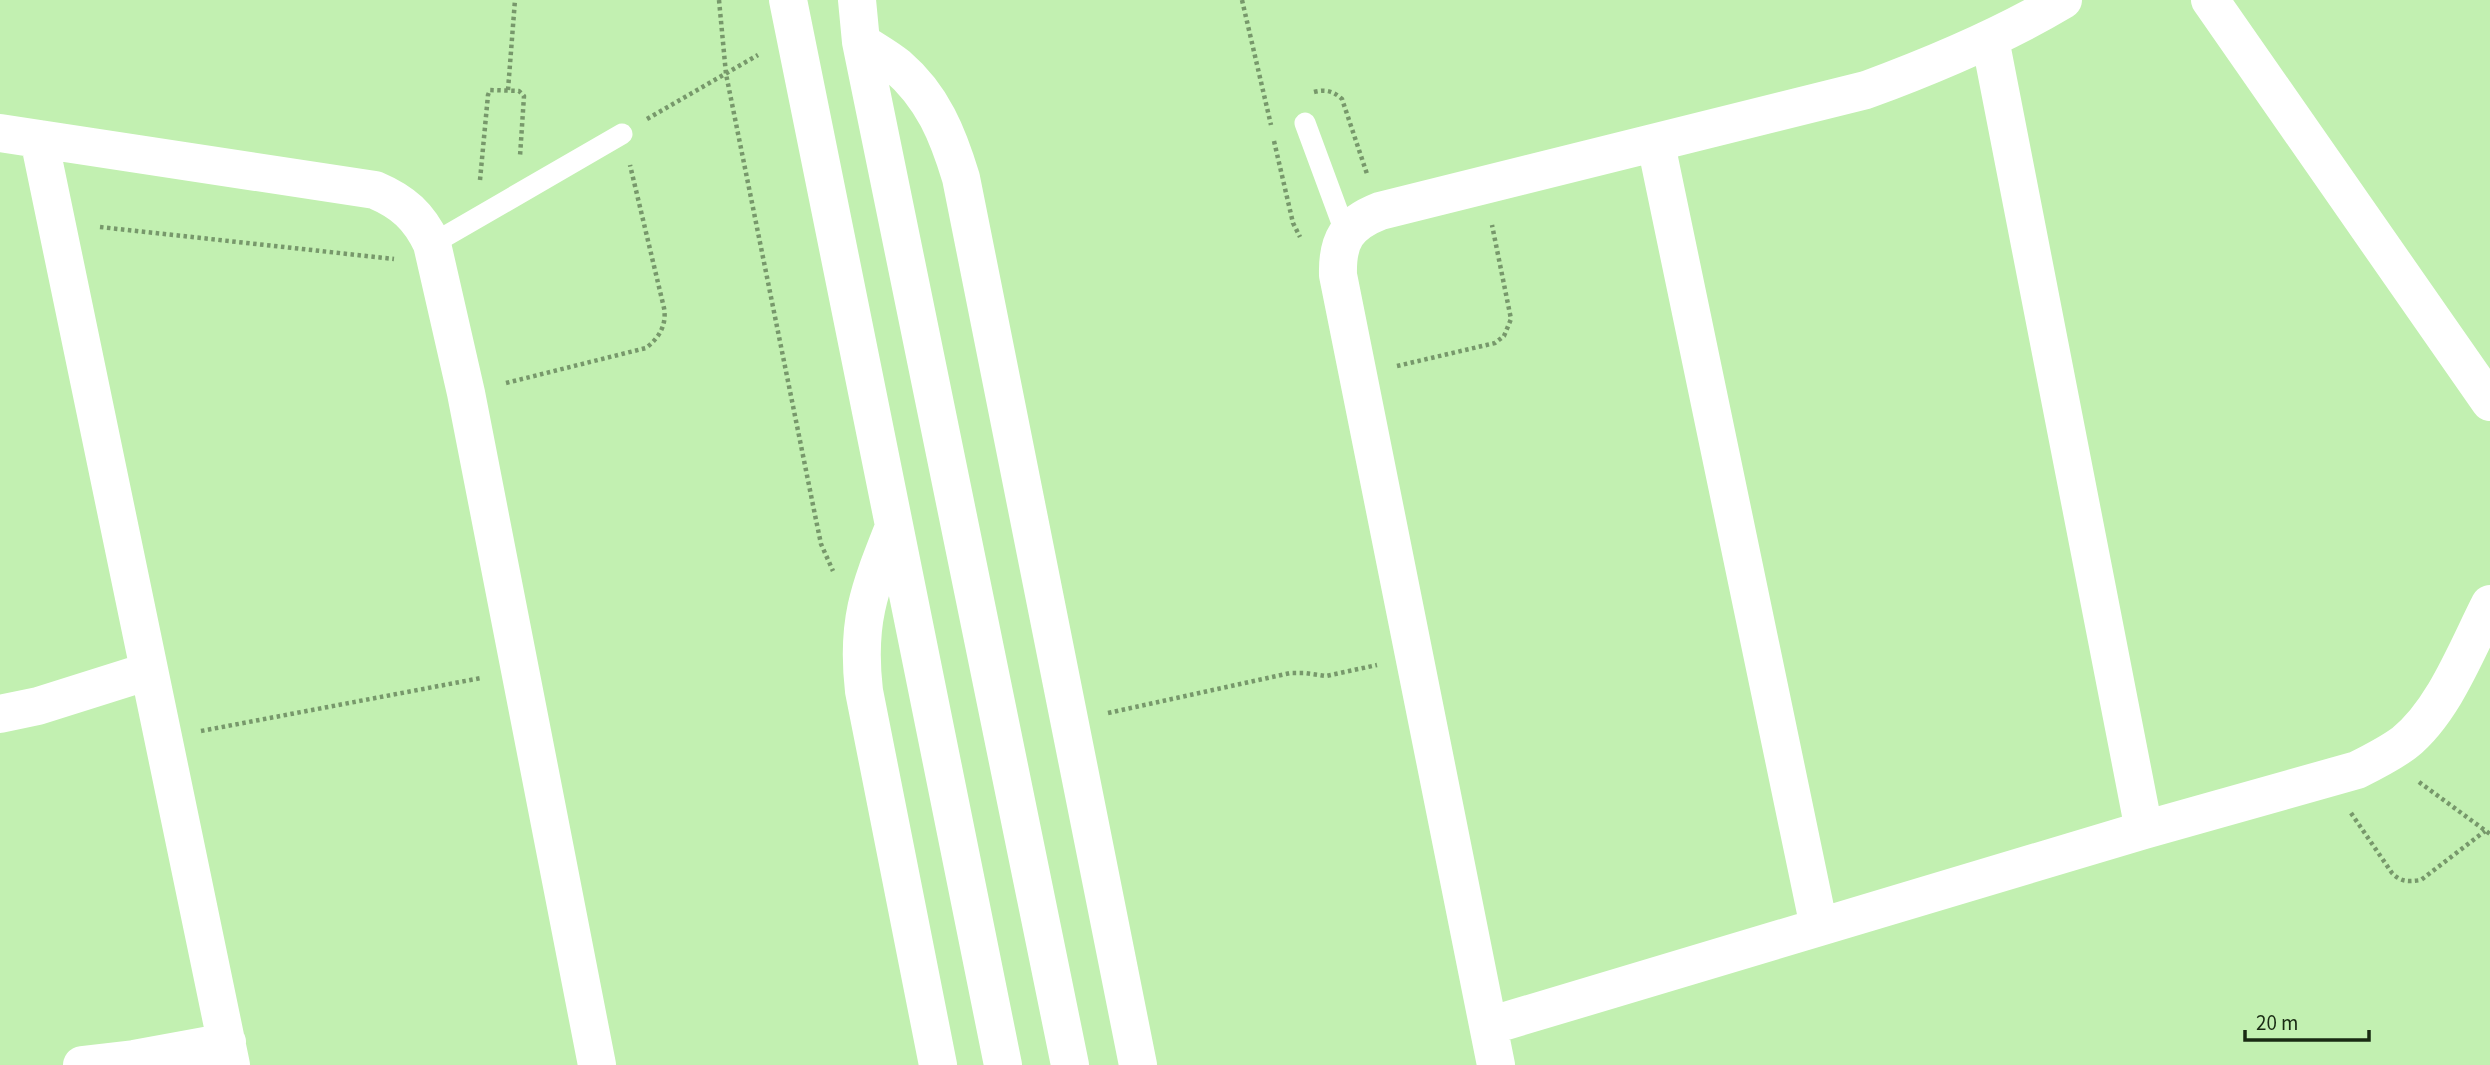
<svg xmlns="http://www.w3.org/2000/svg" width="2490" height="1065" viewBox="0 0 2490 1065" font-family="'Source Sans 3',sans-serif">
	<rect width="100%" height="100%" fill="#c2f0b1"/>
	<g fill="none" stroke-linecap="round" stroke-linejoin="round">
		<path stroke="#77986b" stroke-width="4.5" stroke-dasharray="3.5 3.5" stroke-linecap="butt" d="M719,0L726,74L815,515L821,544L833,571
			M1242,0L1271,125
			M508,90L515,0
			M1314,92C1326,89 1333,91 1342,99L1367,174
			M647,119L758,55
			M1274,141L1293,223L1300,237
			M480,180L488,95L490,90L519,91L524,96L520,156
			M100,227L394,259
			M1397,366L1495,343L1504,336L1511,319L1492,225
			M506,383L646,348C659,338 667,325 664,308L630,165
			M1108,713L1290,673H1305L1326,676L1377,665
			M201,731L481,678
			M2419,782L2490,834
			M2351,813L2392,873C2401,882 2408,882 2421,880L2485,831"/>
		<path stroke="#fff" stroke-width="21" d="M1305,123L1346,234
			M432,244L622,134"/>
		<path stroke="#fff" stroke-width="38" d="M788,0L1003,1065
			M857,0L861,42L1070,1065
			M2210,0L2490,402
			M1990,39L2144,830
			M861,42C873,50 886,57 897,66C933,97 948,135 961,178L1138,1065
			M0,133L375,190C403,202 419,216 432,244L466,393L597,1065
			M39,139L231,1065
			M1656,144L1819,927
			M894,527C869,590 856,622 864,691L938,1065
			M0,714L38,706L149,671
			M1489,1026L2144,830L2357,770C2373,762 2389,754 2404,743C2444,711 2467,649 2490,604
			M82,1065L134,1059L227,1042
			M1496,1065L1338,275C1337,240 1347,224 1380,211L1866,90C1934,65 2001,37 2063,0"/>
	</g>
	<path d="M2245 1030v10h124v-10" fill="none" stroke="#192a13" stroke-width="3.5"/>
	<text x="2256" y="1030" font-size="21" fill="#192a13" stroke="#c2f0b1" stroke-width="5" paint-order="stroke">20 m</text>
</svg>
